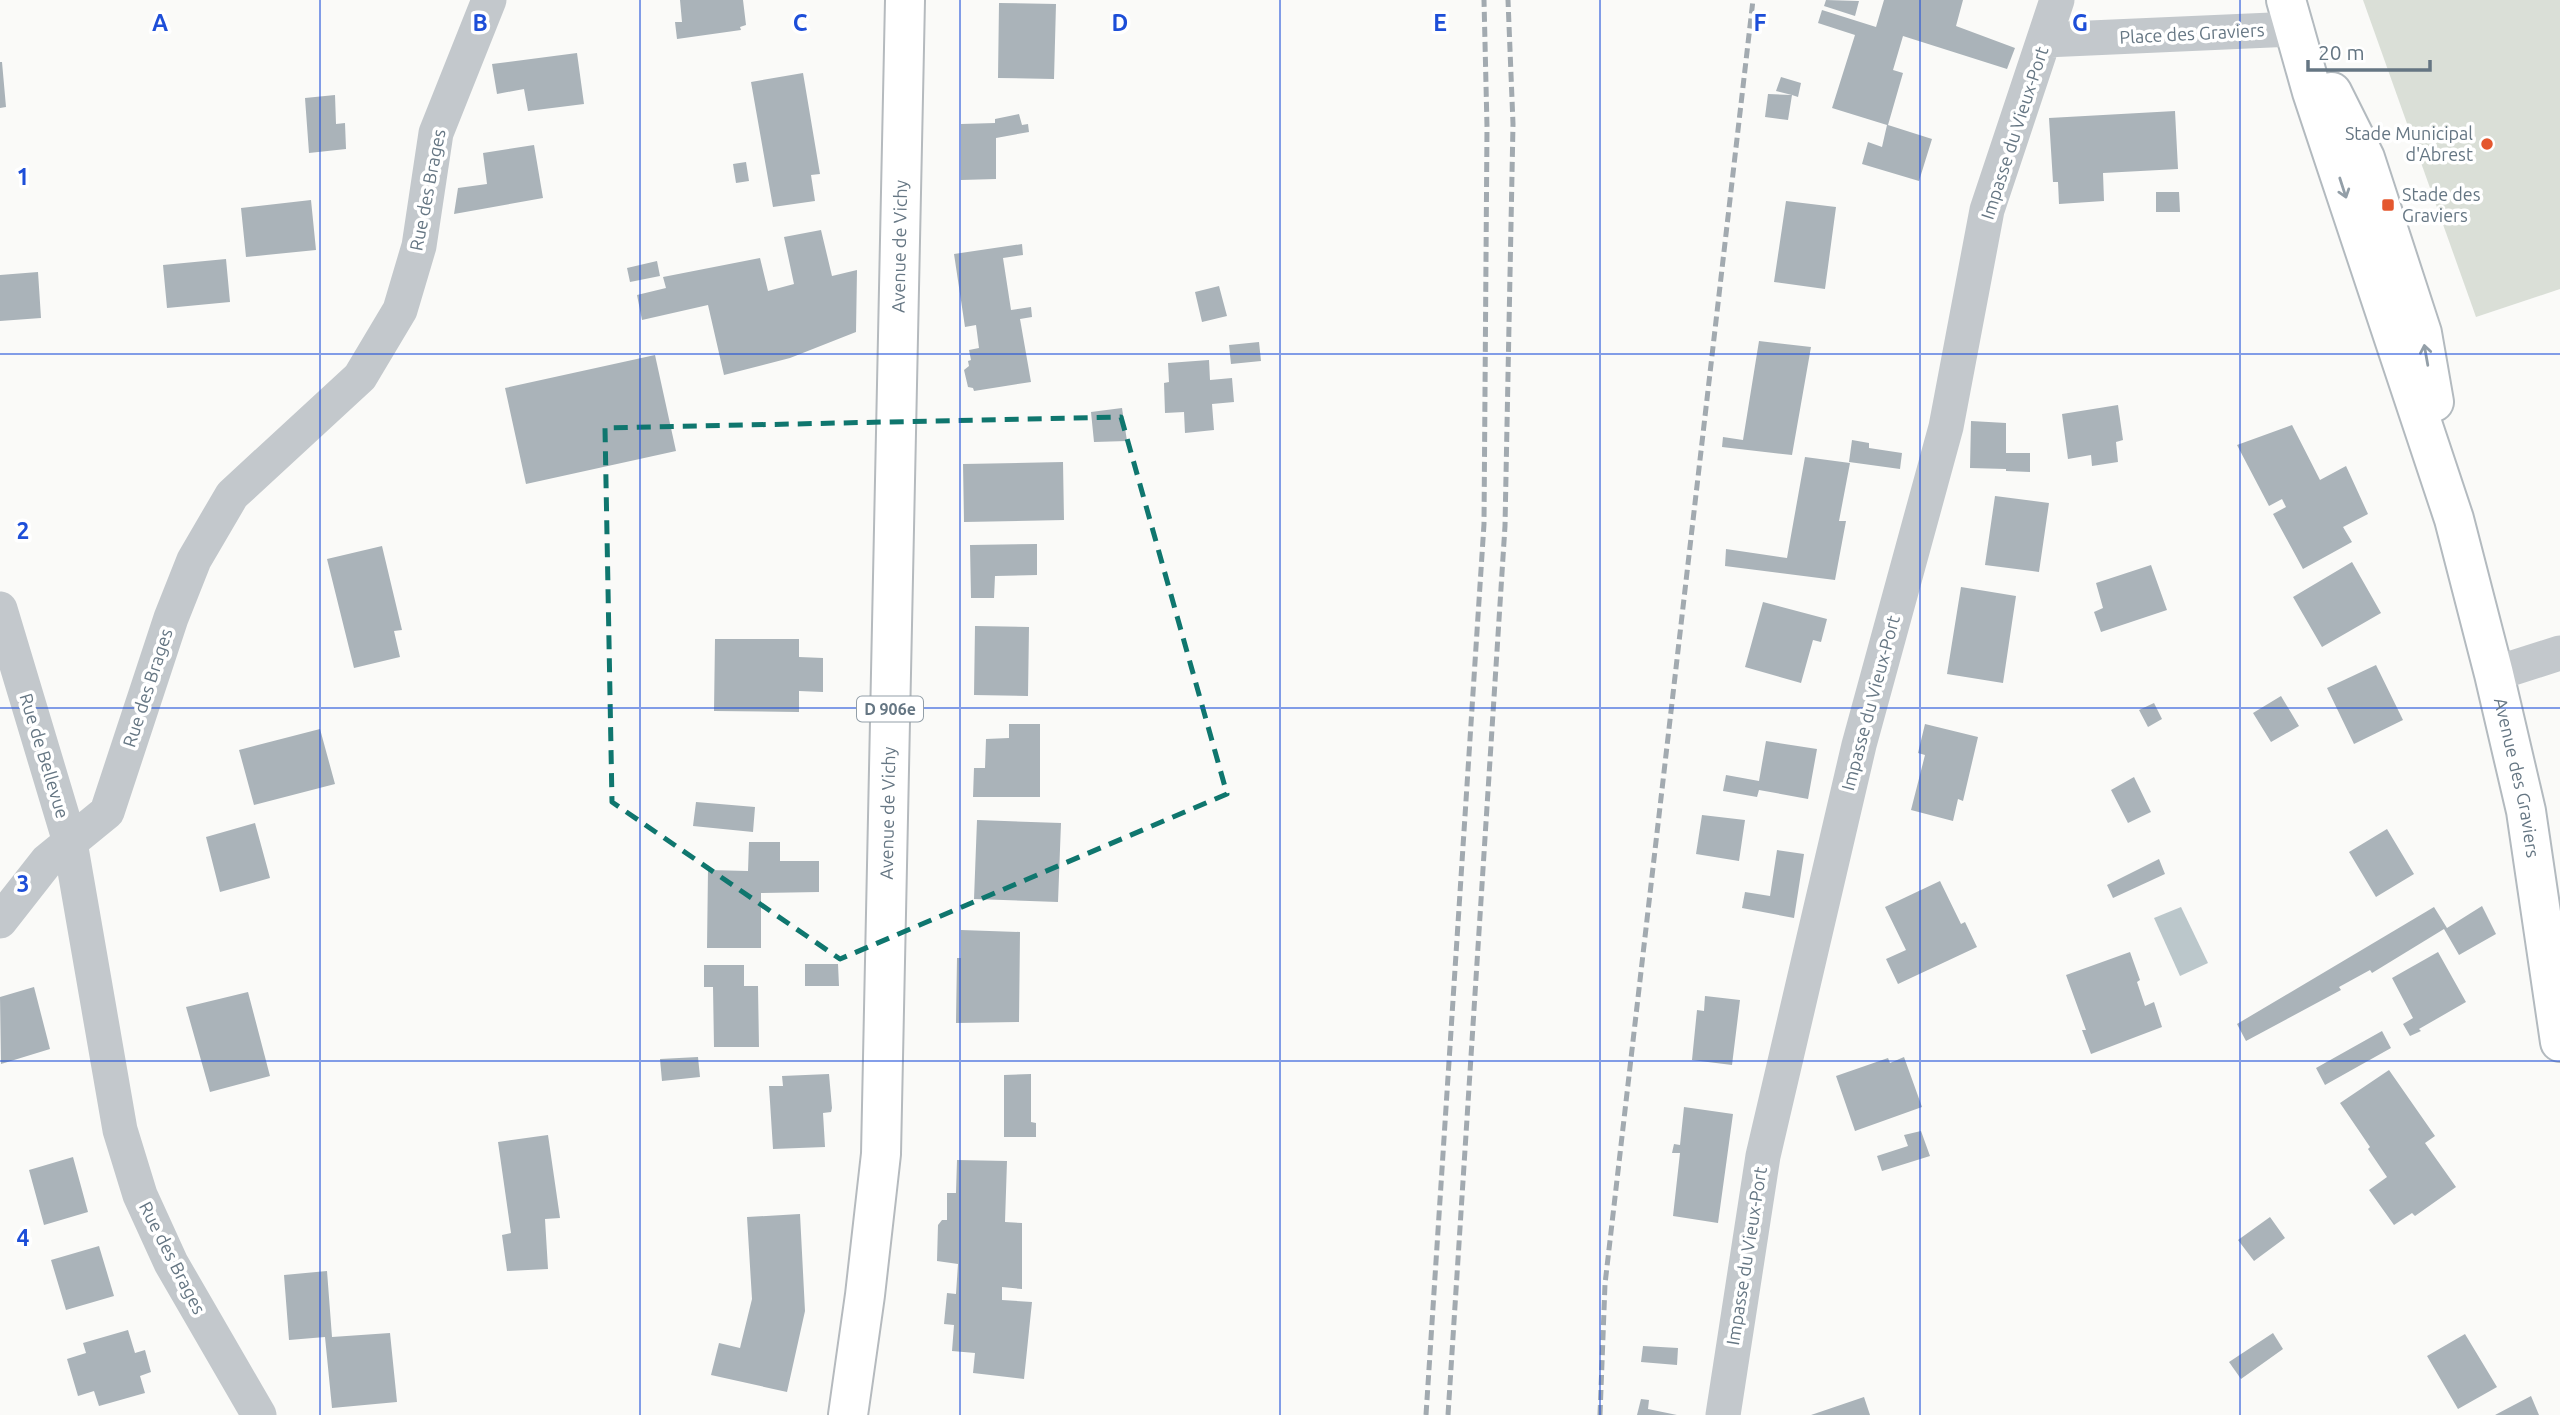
<svg xmlns="http://www.w3.org/2000/svg" width="2560" height="1415" viewBox="0 0 2560 1415" font-family="Ubuntu,sans-serif">
	<rect width="100%" height="100%" fill="#fafaf8"/>
	<path fill="#dadfd7" d="M2363,0H2560V289L2476,317Z"/>
	<path fill="#bbc7cb" d="M2181,907L2208,963L2180,976L2154,918Z"/>
	<path fill="#aab3b9" d="M680,0H743L746,25L740,27L741,30L677,39L675,22H682Z
		M1826,0L1859,1L1855,16L1824,6Z
		M1884,0H1963L1956,26L2015,48L2007,69L1903,36L1893,70L1903,73L1888,125L1932,139L1919,181L1862,164L1868,142L1882,147L1887,125L1832,108L1855,35L1818,23L1822,10L1876,27Z
		M999,3L1056,4L1054,79L998,78Z
		M577,53L584,104L528,111L524,89L497,94L492,64Z
		M0,62H2L6,107L0,108Z
		M803,73L820,174L811,175L815,201L773,207L751,82Z
		M1781,77L1801,83L1798,97L1792,95L1788,120L1765,117L1768,94L1792,95L1776,91Z
		M335,95L336,124L345,123L346,149L309,153L305,98Z
		M2175,111L2178,169L2103,173L2104,201L2059,204L2058,182H2053L2049,118Z
		M1019,114L1022,125L1028,124L1029,132L996,138V179L961,180V124L995,123V119Z
		M534,145L543,198L454,214L458,188L487,184L483,153Z
		M746,162L749,181L736,183L733,164Z
		M2156,192H2179L2180,212H2156Z
		M311,200L316,250L246,257L241,208Z
		M1786,201L1836,207L1825,289L1774,282Z
		M821,230L832,276L857,270L856,332L790,358L724,375L708,305L642,320L637,295L666,288L663,277L760,258L768,291L794,284L784,237Z
		M1022,244L1023,255L1003,258L1011,310L1031,307L1032,317L1020,319L1031,382L974,391L973,388L968,387L964,370L969,366L968,361L971,360L969,350L979,348L976,325L965,327L954,254Z
		M226,259L230,302L167,308L163,265Z
		M657,261L660,276L630,282L627,268Z
		M38,272L41,318L0,321V275Z
		M1219,286L1227,316L1202,322L1195,292Z
		M1759,341L1811,347L1792,455L1722,447L1723,437L1743,440Z
		M1259,342L1261,361L1231,364L1229,345Z
		M655,355L676,451L526,484L505,388Z
		M1209,360L1210,380L1232,378L1234,402L1212,404L1214,430L1185,433L1184,412L1165,413L1164,383L1169,382L1168,363Z
		M2118,405L2123,440L2116,442L2118,462L2092,466L2091,455L2068,459L2062,414Z
		M1122,408L1127,441L1094,442L1091,412Z
		M1971,421L2006,423V453H2030V472L2006,471V469L1970,468Z
		M2292,425L2320,480L2346,466L2368,514L2343,527L2352,542L2303,569L2273,514L2286,507L2282,499L2269,506L2237,445Z
		M1852,440L1869,443V448L1902,453L1900,469L1849,462Z
		M1805,457L1850,463L1839,521H1846L1835,580L1725,566L1726,549L1787,558Z
		M1063,462L1064,520L964,522L963,464Z
		M1995,496L2049,503L2039,572L1985,565Z
		M1037,544V575L995,576L994,598H971L970,545Z
		M382,546L402,630L394,631L400,657L354,668L327,559Z
		M2352,562L2381,613L2322,647L2293,597Z
		M2151,565L2167,610L2101,632L2094,612L2103,608L2096,583Z
		M1961,587L2016,596L2003,683L1947,674Z
		M1763,602L1827,619L1821,642L1813,640L1801,683L1745,667Z
		M975,626L1029,627L1028,696L974,695Z
		M715,639H799V657L823,658V692L799,691V712L714,711Z
		M2376,665L2403,720L2354,744L2327,688Z
		M2281,696L2299,726L2271,742L2253,713Z
		M2154,703L2162,719L2148,727L2139,710Z
		M1009,724H1040V797H973L974,768H985L986,739L1009,738Z
		M1925,724L1978,737L1963,801L1958,799L1953,821L1911,810L1925,755L1918,753Z
		M320,729L335,784L254,805L239,750Z
		M1766,741L1817,749L1808,799L1759,790L1757,797L1723,791L1726,775L1759,781Z
		M2134,777L2151,812L2128,823L2111,790Z
		M696,802L755,807L753,832L693,826Z
		M1702,815L1745,820L1739,861L1696,854Z
		M977,820L1061,823L1058,902L974,899Z
		M255,823L270,878L220,892L206,837Z
		M2387,829L2414,874L2376,897L2349,852Z
		M749,842H780V861H819V892L761,893V948H707L708,870L748,871Z
		M1777,850L1804,854L1794,918L1742,908L1745,892L1770,896Z
		M2159,859L2165,874L2113,898L2107,885Z
		M1940,881L1961,924L1965,922L1977,947L1898,984L1886,959L1906,950L1885,907Z
		M2482,906L2496,934L2459,955L2444,929L2372,973L2370,970L2339,987L2341,990L2246,1041L2237,1024L2434,907L2447,928Z
		M961,930L1020,932L1019,1022L956,1023L957,958H961Z
		M2130,952L2140,980L2137,982L2145,1006L2154,1002L2162,1027L2091,1054L2082,1030H2086L2066,975Z
		M2438,952L2466,1002L2419,1029L2421,1031L2410,1036L2403,1024L2413,1018L2392,978Z
		M805,964H838L839,986H805Z
		M704,965H744V986H758L759,1047H714L713,987H704Z
		M34,987L50,1049L1,1064L0,997Z
		M248,992L270,1076L210,1092L186,1007Z
		M1705,996L1740,1000L1732,1065L1692,1060L1697,1010L1704,1011Z
		M2382,1031L2391,1048L2325,1085L2316,1068Z
		M698,1057L700,1077L662,1081L660,1059Z
		M1904,1057L1922,1107L1855,1131L1836,1076L1888,1058L1890,1063Z
		M2389,1070L2435,1136L2425,1143L2456,1187L2415,1216L2412,1213L2394,1225L2369,1190L2387,1177L2368,1149L2370,1147L2340,1103Z
		M829,1074L832,1108L831,1112L823,1113L825,1147L773,1149L769,1086H783L782,1076Z
		M1031,1074V1122L1036,1123V1137H1004V1075Z
		M1684,1107L1733,1114L1718,1223L1673,1216L1680,1153H1672L1674,1144L1680,1145Z
		M1921,1131L1930,1156L1882,1171L1877,1156L1908,1146L1904,1135Z
		M548,1135L560,1218L545,1219L548,1269L507,1271L502,1235L511,1233L498,1142Z
		M73,1157L88,1212L44,1225L29,1170Z
		M957,1160L1007,1161L1005,1222L1022,1223V1289L1002,1287V1300L1032,1302L1024,1379L973,1373L975,1353L952,1351L954,1325L944,1324L947,1293L956,1294L958,1264L937,1261L938,1225L942,1220H947V1193H956Z
		M800,1214L805,1311L787,1392L711,1375L719,1343L740,1348L752,1299L747,1217Z
		M2270,1217L2285,1238L2254,1261L2238,1240Z
		M99,1246L114,1296L66,1310L51,1260Z
		M327,1271L332,1337L390,1333L397,1402L332,1408L325,1337L289,1340L284,1275Z
		M128,1330L135,1353L145,1350L151,1372L140,1376L145,1393L99,1406L94,1391L78,1396L67,1359L86,1353L83,1343Z
		M2273,1333L2283,1349L2241,1379L2229,1362Z
		M2465,1334L2497,1387L2458,1409L2427,1356Z
		M1643,1346L1678,1348L1677,1365L1641,1362Z
		M2531,1396L2539,1415H2495Z
		M1864,1397L1870,1415H1811Z
		M1641,1399L1649,1400L1648,1409L1677,1415H1637Z"/>
	<g fill="none" stroke-linecap="round" stroke-linejoin="round">
		<g stroke="#b3babf" stroke-width="42">
			<g id="secondary">
				<path id="s1" d="M2286,0L2312,92L2454,519L2494,674L2526,811L2560,1042"/>
				<path d="M2332,92L2365,158L2422,333L2434,402"/>
			</g>
		</g>
		<g stroke="#b5babe" stroke-width="42">
			<g id="primary">
				<path id="s2" d="M848,1415L865,1295L881,1154L905,0"/>
			</g>
		</g>
		<path stroke="#c3c8cc" stroke-width="35" d="M2045,40L2296,29
			M0,609L70,842L120,1130L140,1195L171,1263L259,1415
			M2494,674L2560,653
			M0,921L47,861L107,812L171,618L194,560L232,495L360,377L400,310L419,246L436,133L489,0
			M1723,1415L1763,1156L1859,745L1946,427L1987,210L2057,0"/>
		<use href="#secondary" stroke="#fff" stroke-width="38"/>
		<use href="#primary" stroke="#fff" stroke-width="38"/>
		<path stroke="#a2aab0" stroke-width="5" stroke-dasharray="10 5" stroke-linecap="butt" d="M1426,1415L1484,524L1487,127L1484,0
			M1448,1415L1505,526L1513,124L1508,0
			M1600,1415L1605,1284L1753,0"/>
	</g>
	<defs><path id="oneway-shaft" d="M-6 0H5M1.5-3L5.5 0L1.5 3" fill="none" stroke-width="1.6" stroke-linecap="round" stroke-linejoin="round" transform="scale(1.75)"/></defs>
	<g stroke="#939fa8">
		<use href="#oneway-shaft" transform="translate(2343 188) rotate(72)"/>
		<use href="#oneway-shaft" transform="translate(2426 355) rotate(-100)"/>
	</g>
	<path fill="none" stroke="#0f766e" stroke-width="5" stroke-dasharray="14 9" stroke-linejoin="round" d="M1121,417L1227,794L840,959L612,802L605,428Z"/>
	<path fill="none" stroke="#1d4ed8" stroke-width="2" stroke-opacity="0.55" d="M320,0V1415M640,0V1415M960,0V1415M1280,0V1415M1600,0V1415M1920,0V1415M2240,0V1415M0,354H2560M0,708H2560M0,1061H2560"/>
	<g fill="#e4572e" stroke="#fff" stroke-width="2.5">
		<circle cx="2487" cy="144" r="7"/>
		<rect x="2381" y="198" width="14" height="14" rx="3.5"/>
	</g>
	<g text-anchor="middle" stroke-width="7" stroke-linejoin="round" paint-order="stroke">
		<rect fill="#fff" stroke="#939fa8" stroke-width="2" x="857" y="696.5" width="66" height="25" rx="5"/>
		<g font-size="16" font-weight="bold" fill="#657683">
			<text x="890" y="715">D 906e</text>
		</g>
		<g font-size="18" fill="#657683" stroke="#fff">
			<text transform="translate(2192 34) rotate(-3)" y="6">Place des Graviers</text>
			<text transform="translate(2015 133) rotate(-72)" y="6">Impasse du Vieux-Port</text>
			<text transform="translate(428 190) rotate(-79)" y="6">Rue des Brages</text>
			<text dy="6" stroke="none"><textPath href="#s2" startOffset="1171">Avenue de Vichy</textPath></text>
			<text transform="translate(148 688) rotate(-72)" y="6">Rue des Brages</text>
			<text transform="translate(1871 703) rotate(-75)" y="6">Impasse du Vieux-Port</text>
			<text transform="translate(44 756) rotate(73)" y="6">Rue de Bellevue</text>
			<text dy="6" stroke="none"><textPath href="#s1" startOffset="812">Avenue des Graviers</textPath></text>
			<text dy="6" stroke="none"><textPath href="#s2" startOffset="604">Avenue de Vichy</textPath></text>
			<text transform="translate(1747 1256) rotate(-81)" y="6">Impasse du Vieux-Port</text>
			<text transform="translate(172 1258) rotate(63)" y="6">Rue des Brages</text>
		</g>
		<g font-size="18" fill="#657683" stroke="#fff" text-anchor="end">
			<text x="2473" y="140">Stade Municipal<tspan x="2473" dy="21">d'Abrest</tspan></text>
			<text x="2402" y="201" text-anchor="start">Stade des<tspan x="2402" dy="21">Graviers</tspan></text>
		</g>
	</g>
	<g font-size="23" text-anchor="middle" font-weight="bold" fill="#1d4ed8" stroke="#fff" stroke-width="7" stroke-linejoin="round" paint-order="stroke">
		<text x="160" y="31">A</text>
		<text x="480" y="31">B</text>
		<text x="800" y="31">C</text>
		<text x="1120" y="31">D</text>
		<text x="1440" y="31">E</text>
		<text x="1760" y="31">F</text>
		<text x="2080" y="31">G</text>
		<text x="23" y="185">1</text>
		<text x="23" y="539">2</text>
		<text x="23" y="892">3</text>
		<text x="23" y="1246">4</text>
	</g>
	<path d="M2308 60v10h122v-10" fill="none" stroke="#657683" stroke-width="3.5"/>
	<text x="2318" y="60" font-size="21" fill="#657683" stroke="#ffffff" stroke-width="5" paint-order="stroke">20 m</text>
</svg>
